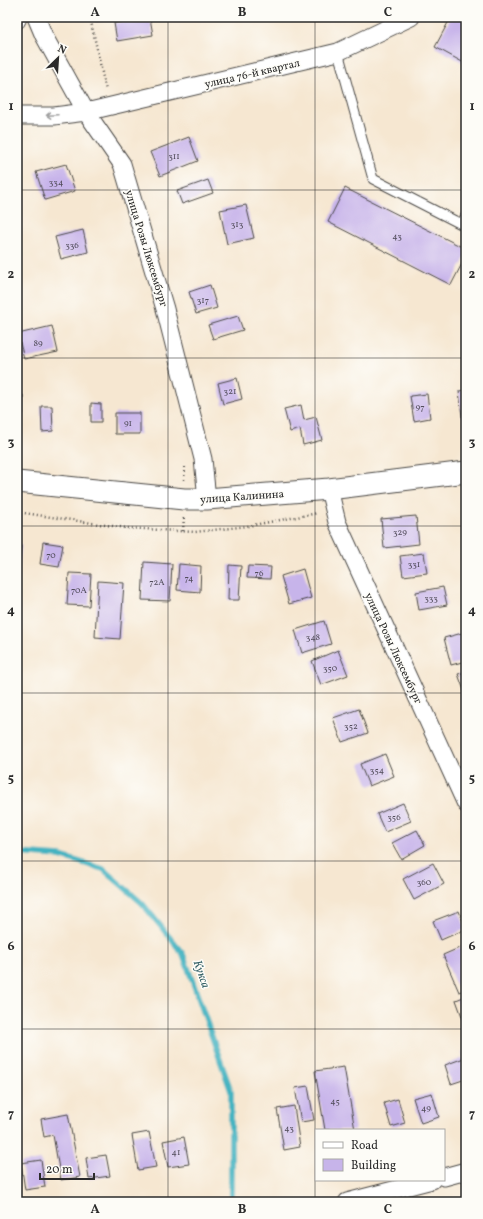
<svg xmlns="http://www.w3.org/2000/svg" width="483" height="1219" viewBox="0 0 483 1219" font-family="Vollkorn,serif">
	<rect width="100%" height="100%" fill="#fdfcf7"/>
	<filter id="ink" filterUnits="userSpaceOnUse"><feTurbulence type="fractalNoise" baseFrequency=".025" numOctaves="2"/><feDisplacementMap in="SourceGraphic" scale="8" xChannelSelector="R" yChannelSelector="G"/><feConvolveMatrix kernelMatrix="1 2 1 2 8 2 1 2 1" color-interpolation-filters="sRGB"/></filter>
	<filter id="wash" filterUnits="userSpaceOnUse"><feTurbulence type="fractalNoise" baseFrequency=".012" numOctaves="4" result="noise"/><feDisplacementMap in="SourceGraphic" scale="16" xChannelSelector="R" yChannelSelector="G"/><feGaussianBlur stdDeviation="0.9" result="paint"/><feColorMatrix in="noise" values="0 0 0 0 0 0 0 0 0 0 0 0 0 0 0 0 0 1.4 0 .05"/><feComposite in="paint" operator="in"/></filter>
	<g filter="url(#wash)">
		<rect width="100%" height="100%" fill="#f6e7d1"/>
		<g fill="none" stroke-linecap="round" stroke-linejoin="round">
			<path stroke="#45b3c1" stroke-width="5.5" d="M17,853L60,856L103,869L142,903L183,954L231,1091V1202"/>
		</g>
		<g id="blocks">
			<path fill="#c7b4ea" d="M95,17H115V18L96,22Z
				M451,17H466V64L435,47Z
				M150,18L153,35L117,41L114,23Z
				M189,137L198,161L160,176L150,152Z
				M66,164L75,191L45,200L36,172Z
				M208,180L213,193L182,204L177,191Z
				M345,188L466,249V256L451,285L328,222Z
				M246,205L254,238L227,244L220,210Z
				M83,230L88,252L61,259L55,237Z
				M210,285L217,308L196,314L189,292Z
				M238,316L243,330L213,339L208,325Z
				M52,326L58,352L24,359L18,334Z
				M237,378L242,399L223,404L218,383Z
				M466,390V417H462L459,391Z
				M427,394L430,418L414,421L410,396Z
				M17,395H23V414L17,415Z
				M91,403L101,404V422H91Z
				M301,405L304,420L316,417L322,440L303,445L300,429L290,432L284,409Z
				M41,406H52L53,431L42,432Z
				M115,413H140V434H115Z
				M416,516L419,544L384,548L381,519Z
				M43,542L63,545L59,567L40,564Z
				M17,545H21L18,577H17Z
				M424,553L427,573L403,576L400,556Z
				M144,562L172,564L170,601L142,600Z
				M179,564L201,566L200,592L177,590Z
				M229,565L241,566L239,600H228Z
				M248,566L271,567L270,579L247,578Z
				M303,569L311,598L289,604L281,576Z
				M69,573L91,574L89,606L67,605Z
				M98,581L124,583L120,639L95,637Z
				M443,587L447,605L419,610L416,592Z
				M324,621L331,644L302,653L295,630Z
				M466,632V661L451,665L444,638Z
				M338,650L348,675L321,685L312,661Z
				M466,672V696L458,674Z
				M359,709L368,733L342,742L333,718Z
				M385,754L394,776L369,786L360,764Z
				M403,803L411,821L385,832L377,814Z
				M417,830L425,845L401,859L392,843Z
				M433,863L444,884L414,900L403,879Z
				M459,911L466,929L441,940L433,921Z
				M466,945V989L459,992L443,955Z
				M466,996V1021L464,1022L456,1000Z
				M466,1050V1079L451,1084L445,1065L464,1058L462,1052Z
				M344,1067L355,1130H325L315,1071Z
				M308,1086L314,1120L301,1122L295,1088Z
				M432,1093L439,1117L421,1123L413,1098Z
				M398,1099L405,1123L391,1127L384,1103Z
				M294,1106L300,1147L284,1150L277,1109Z
				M68,1114L80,1177L61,1180L53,1135L44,1137L41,1119Z
				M149,1132L156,1167L138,1170L132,1135Z
				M184,1137L189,1164L168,1167L163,1141Z
				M106,1155L110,1176L89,1179L86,1158Z
				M41,1160L45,1187L25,1190L21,1163Z"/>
		</g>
	</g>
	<g filter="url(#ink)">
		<use href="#blocks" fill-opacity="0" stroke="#494744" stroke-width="1"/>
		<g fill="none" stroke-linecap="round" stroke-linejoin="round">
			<g stroke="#494744" stroke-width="11">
				<path id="service" d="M338,52L373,179L461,224L466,216"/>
			</g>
			<g stroke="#494744" stroke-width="19">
				<path id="minor" d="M36,17L44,36L86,112L122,164L165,309L203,459L207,499
					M17,20L18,17
					M17,116H54L86,112L338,52L411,17
					M329,489L337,522L466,804
					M444,1177L466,1171
					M347,1202L432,1180"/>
			</g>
			<g stroke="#494744" stroke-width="23">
				<path id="tertiary" d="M17,482L184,499H207L329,489L466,472"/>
			</g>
			<path stroke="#494744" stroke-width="2.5" stroke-dasharray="1 3" stroke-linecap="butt" d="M90,17L106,91
				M184,480L185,465
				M17,512L126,528L195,532L248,526L318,513
				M183,531L184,517"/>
			<use href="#service" stroke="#fff" stroke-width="9"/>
			<use href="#minor" stroke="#fff" stroke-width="17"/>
			<use href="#tertiary" stroke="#fff" stroke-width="21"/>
		</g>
		<defs><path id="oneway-shaft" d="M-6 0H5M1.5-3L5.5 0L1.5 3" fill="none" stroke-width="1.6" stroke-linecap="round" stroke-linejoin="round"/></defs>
		<use stroke="#a0a0a0" href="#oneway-shaft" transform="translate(52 115) rotate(177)"/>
	</g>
	<path fill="none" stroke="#2b2b2b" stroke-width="1" stroke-opacity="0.55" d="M168,17V1202M315,17V1202M17,190H466M17,358H466M17,526H466M17,693H466M17,861H466M17,1029H466"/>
	<g text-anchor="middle" stroke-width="3" stroke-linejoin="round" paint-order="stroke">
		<g font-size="9" fill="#524d5b">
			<text x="174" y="159">311</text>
			<text x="56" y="185">334</text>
			<text x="237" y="227">313</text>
			<text x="397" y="239">43</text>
			<text x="72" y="248">336</text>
			<text x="203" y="303">317</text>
			<text x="38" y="346">89</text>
			<text x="230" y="394">321</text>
			<text x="420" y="410">97</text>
			<text x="128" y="426">91</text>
			<text x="400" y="535">329</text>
			<text x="51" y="558">70</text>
			<text x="414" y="567">331</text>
			<text x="259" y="576">76</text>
			<text x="189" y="581">74</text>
			<text x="157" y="585">72А</text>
			<text x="79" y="593">70А</text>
			<text x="431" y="601">333</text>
			<text x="313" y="640">348</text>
			<text x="330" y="671">350</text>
			<text x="351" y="729">352</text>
			<text x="377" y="773">354</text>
			<text x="394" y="820">356</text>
			<text x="424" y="885">360</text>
			<text x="335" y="1104">45</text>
			<text x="426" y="1111">49</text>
			<text x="289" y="1131">43</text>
			<text x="176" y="1155">41</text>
		</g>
		<g font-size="11" fill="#2b2b2b" stroke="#fdfcf7">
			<text transform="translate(252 73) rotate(-13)" y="4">улица 76-й квартал</text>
			<text transform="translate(147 248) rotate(73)" y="4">улица Розы Люксембург</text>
			<text transform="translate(242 496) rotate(-4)" y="4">улица Калинина</text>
			<text transform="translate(394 648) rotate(65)" y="4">улица Розы Люксембург</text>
		</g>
		<g font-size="12" font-style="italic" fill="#356167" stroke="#fdfcf7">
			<text transform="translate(202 974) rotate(71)" y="4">Кукса</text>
		</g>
	</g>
	<rect width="483" height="1219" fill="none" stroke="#fdfcf7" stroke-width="44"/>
	<rect x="315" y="1129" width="130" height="52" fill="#fdfcf7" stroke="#a9a8a5"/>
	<rect x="323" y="1142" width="20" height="6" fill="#ffffff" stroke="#a9a8a5"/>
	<text x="351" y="1149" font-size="12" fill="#2b2b2b">Road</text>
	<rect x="323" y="1159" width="20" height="12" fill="#c7b4ea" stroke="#a9a8a5"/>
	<text x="351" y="1169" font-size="12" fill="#2b2b2b">Building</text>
	<g transform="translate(58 58) rotate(25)" stroke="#fdfcf7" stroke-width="3" paint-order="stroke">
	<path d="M0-3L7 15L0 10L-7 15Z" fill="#2b2b2b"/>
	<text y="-6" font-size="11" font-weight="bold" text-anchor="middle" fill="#2b2b2b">N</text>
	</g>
	<path d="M40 1173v6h54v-6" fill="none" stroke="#2b2b2b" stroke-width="2"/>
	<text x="46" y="1173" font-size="12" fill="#2b2b2b" stroke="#fdfcf7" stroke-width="3" paint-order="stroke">20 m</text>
	<rect x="22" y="22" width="439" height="1175" fill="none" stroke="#2b2b2b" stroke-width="1.5"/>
	<g font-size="13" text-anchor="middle" font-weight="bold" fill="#2b2b2b">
		<text x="95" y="16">A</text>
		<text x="242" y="16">B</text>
		<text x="388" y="16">C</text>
		<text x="11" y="110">1</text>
		<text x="472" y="110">1</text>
		<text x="11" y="278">2</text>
		<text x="472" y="278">2</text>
		<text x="11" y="446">3</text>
		<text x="472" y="446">3</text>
		<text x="11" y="614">4</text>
		<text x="472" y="614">4</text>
		<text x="11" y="782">5</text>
		<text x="472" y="782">5</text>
		<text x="11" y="950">6</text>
		<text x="472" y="950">6</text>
		<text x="11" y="1118">7</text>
		<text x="472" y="1118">7</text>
		<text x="95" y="1213">A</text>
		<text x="242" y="1213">B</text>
		<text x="388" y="1213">C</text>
	</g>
</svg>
